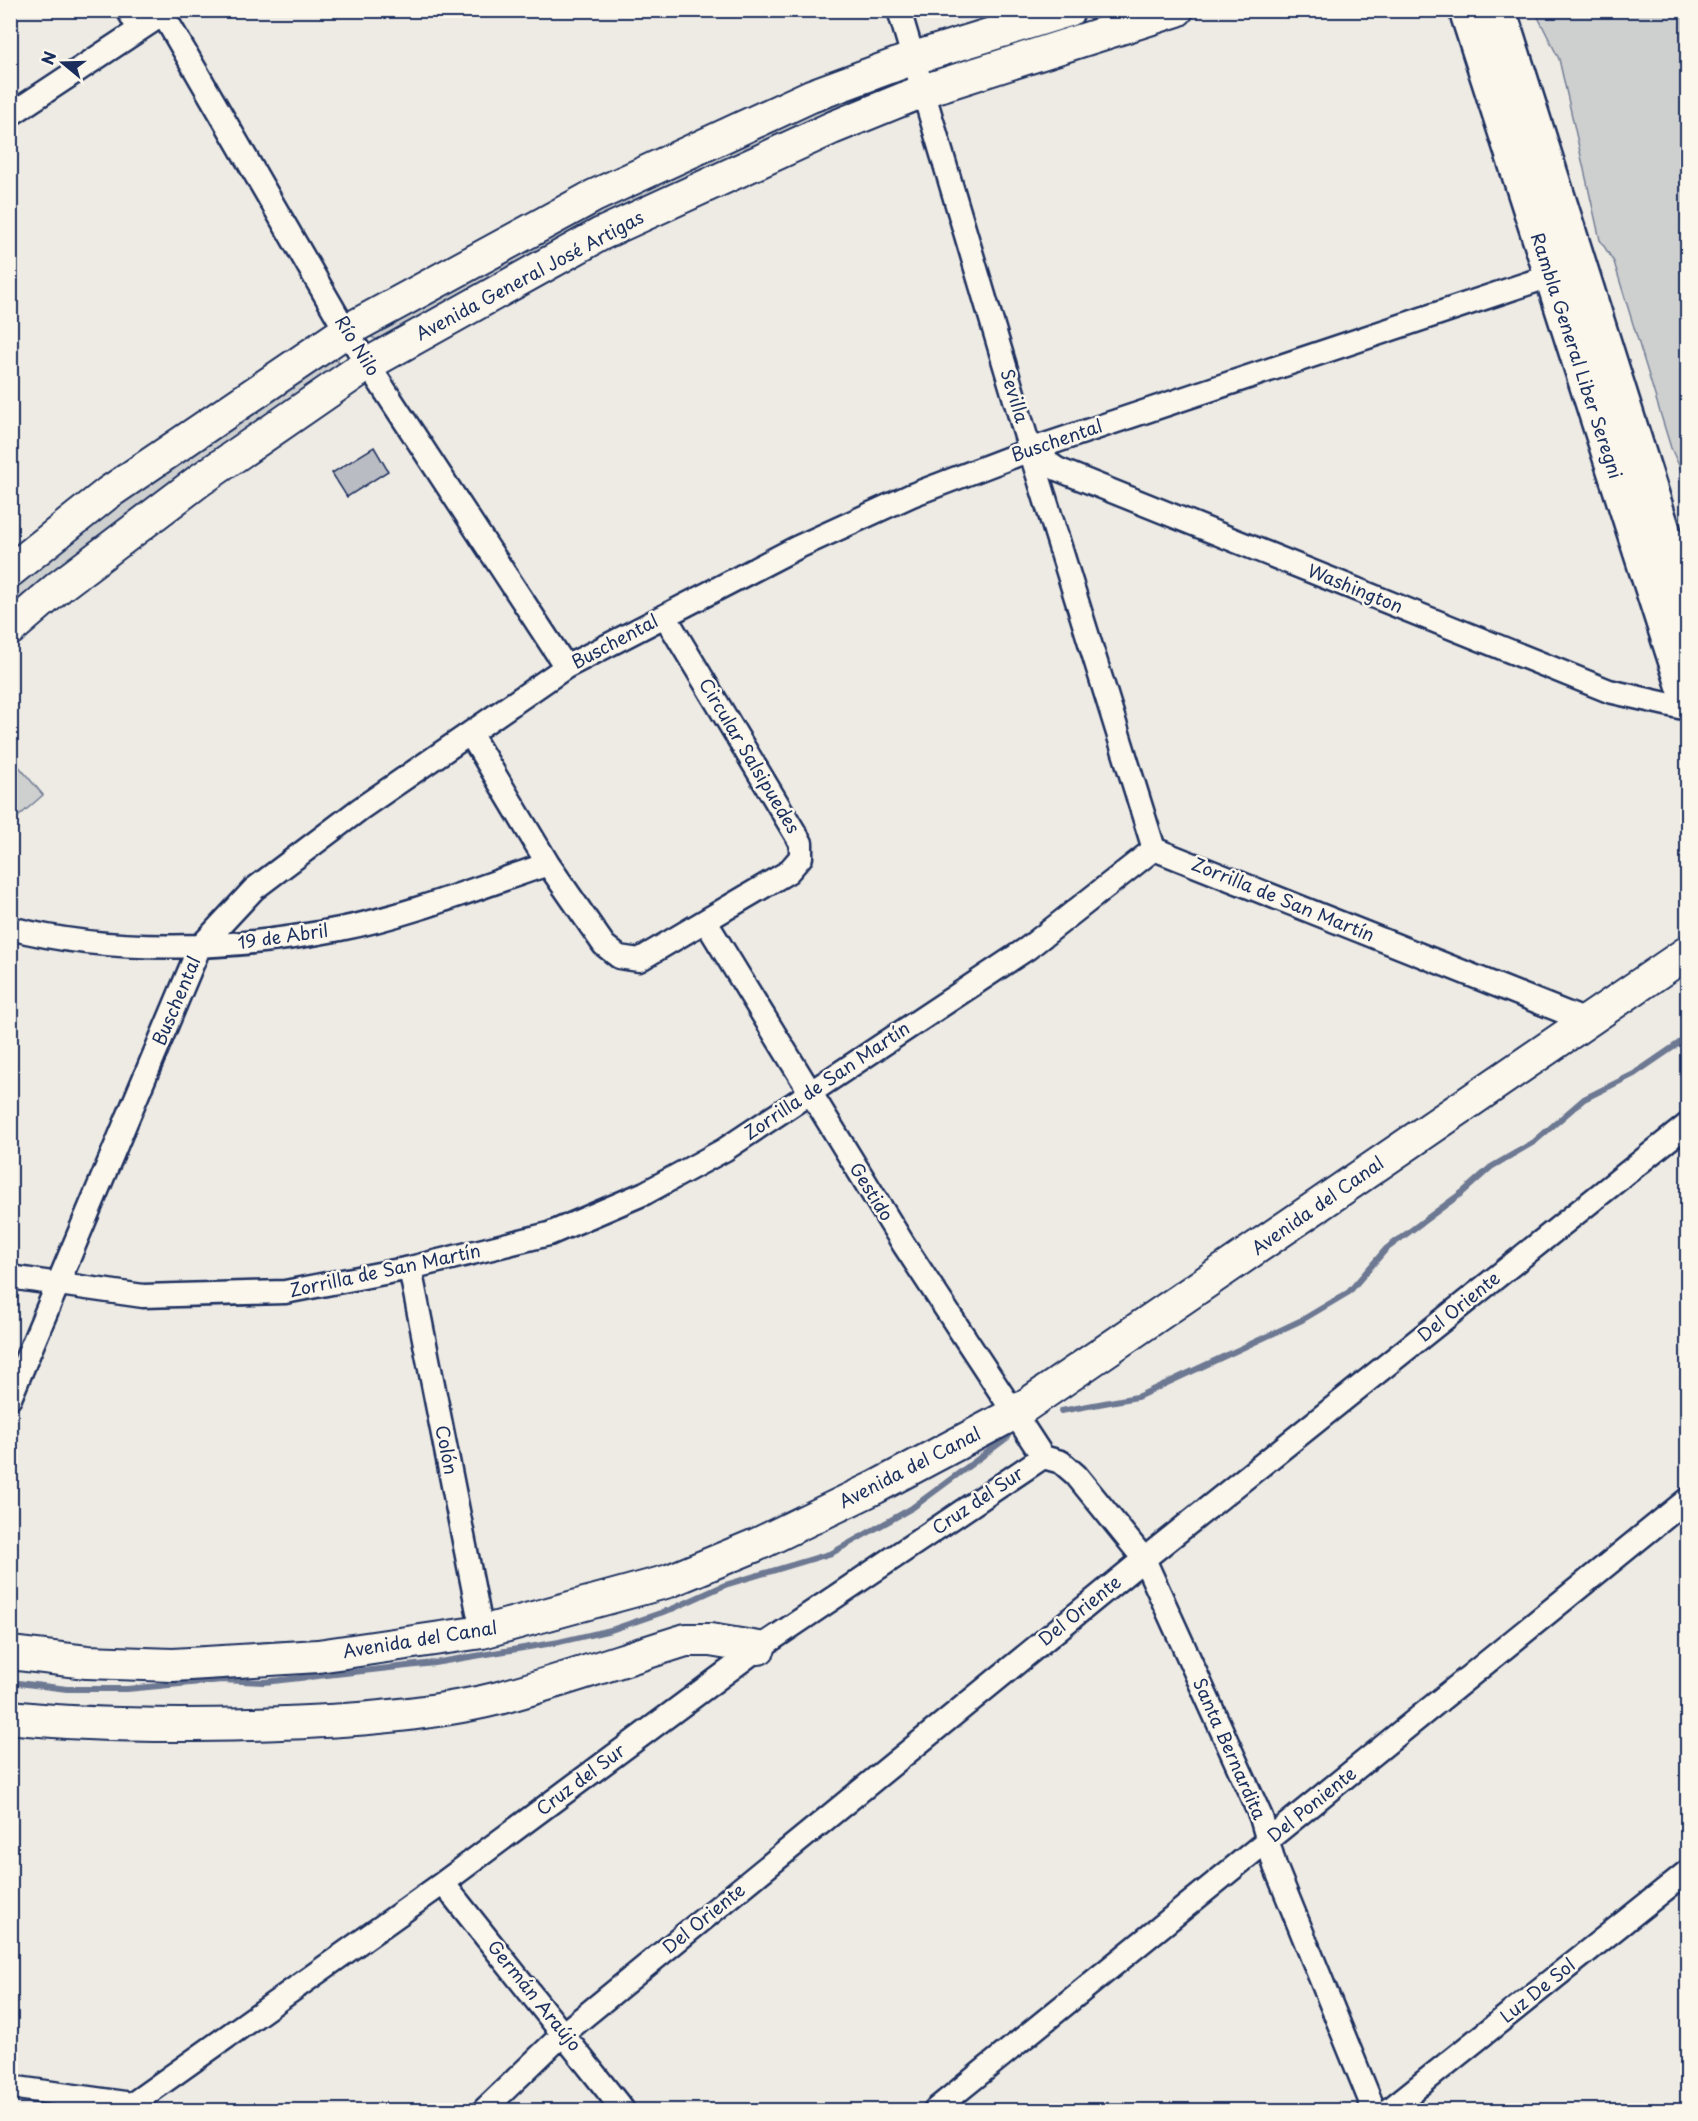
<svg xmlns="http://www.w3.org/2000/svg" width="1698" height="2121" viewBox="0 0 1698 2121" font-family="'Playpen Sans',sans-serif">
	<rect width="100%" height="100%" fill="#eeebe4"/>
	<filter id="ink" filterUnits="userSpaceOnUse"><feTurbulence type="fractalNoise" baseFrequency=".0167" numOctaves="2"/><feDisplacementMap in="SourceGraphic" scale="12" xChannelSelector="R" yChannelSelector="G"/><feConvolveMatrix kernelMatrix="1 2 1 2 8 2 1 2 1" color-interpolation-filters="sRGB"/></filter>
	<g filter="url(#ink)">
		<path fill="#cecfcf" stroke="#747f96" stroke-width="1.5" d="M1535,11H1687V483L1671,448L1614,262L1600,240L1559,59Z
			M901,77L905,81L904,87L384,343L371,337L369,331L703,153Z
			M333,356L340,364L338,372L11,611L10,585L40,559Z
			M11,757L43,795L11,823H10Z"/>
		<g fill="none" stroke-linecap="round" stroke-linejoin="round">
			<path stroke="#6d7892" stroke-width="6" d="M1061,1411L1137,1397L1302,1320L1349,1292L1386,1249L1463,1192L1491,1167L1534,1142L1584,1099L1634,1074L1688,1037
				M10,1682L67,1689H127L222,1680L264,1682L434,1663L559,1642L611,1630L672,1609L725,1585L832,1553L912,1508L1008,1437"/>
		</g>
		<path fill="#b9bcc3" stroke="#1b2f5e" stroke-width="1.5" d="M374,447L388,471L347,497L332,473Z"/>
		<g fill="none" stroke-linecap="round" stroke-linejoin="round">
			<g stroke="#1b2f5e" stroke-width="27">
				<path id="street" d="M128,10L139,29
					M899,10L1030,450L1154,849
					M163,14L346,331L566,667
					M10,115L169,10
					M1030,450L1057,469L1609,691L1688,709
					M471,735L548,864L604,945L619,957L639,960L788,872L801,857V843L665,616
					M1154,849L1584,1020
					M706,922L904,1245L1043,1457
					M10,928C116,955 234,950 340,929C407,916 482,886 548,864
					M410,1268L482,1632
					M10,1277L143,1296L285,1292L410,1268L549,1234L645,1193L724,1150L1028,948L1154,849
					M10,1398L199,948L254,889L360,809L566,667L796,548L912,495L1030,450L1550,276
					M1043,1457L1061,1462L1076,1475L1144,1559L1261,1817L1275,1866L1374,2110
					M443,1883L623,2110
					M10,2087L132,2104
					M124,2110L443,1883L759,1648L1043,1457
					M484,2110L564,2033L1144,1559L1688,1124
					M935,2110L1688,1499
					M1389,2110L1688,1871"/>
			</g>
			<g stroke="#1b2f5e" stroke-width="36">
				<path id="secondary" d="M10,571L108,493L346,331L594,196L811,96L914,58L1069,10
					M10,629L60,586L200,480L368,364L601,234L832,128L923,91L1177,10
					M10,1653L87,1662L173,1665L318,1656L482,1632L669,1581L756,1545L876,1487L1015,1413L1688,952
					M10,1717C90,1726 171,1726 251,1724C330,1722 423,1717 499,1698C562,1681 624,1659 686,1640H710L759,1648"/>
			</g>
			<g stroke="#1b2f5e" stroke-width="38">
				<path id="primary" d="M1466,10L1688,700
					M1499,10L1688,609"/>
			</g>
			<path stroke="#1b2f5e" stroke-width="4" stroke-dasharray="4.5 4.5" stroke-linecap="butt" d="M1682,498L1688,507"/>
			<use href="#street" stroke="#fbf7ec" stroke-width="22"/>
			<use href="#secondary" stroke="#fbf7ec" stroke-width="32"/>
			<use href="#primary" stroke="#fbf7ec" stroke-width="33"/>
		</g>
	</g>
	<g text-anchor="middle" stroke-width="5" stroke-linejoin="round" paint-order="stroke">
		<g font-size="18" fill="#1b2f5e" stroke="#fbf7ec">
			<text transform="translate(530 276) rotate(-28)" y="6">Avenida General José Artigas</text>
			<text transform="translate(357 346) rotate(58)" y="6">Río Nilo</text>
			<text transform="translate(1576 356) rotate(72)" y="6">Rambla General Liber Seregni</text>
			<text transform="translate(1014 396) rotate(73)" y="6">Sevilla</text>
			<text transform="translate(1057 441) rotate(-19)" y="6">Buschental</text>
			<text transform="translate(1355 589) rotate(22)" y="6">Washington</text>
			<text transform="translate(615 642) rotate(-28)" y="6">Buschental</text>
			<text transform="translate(749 756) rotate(59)" y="6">Circular Salsipuedes</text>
			<text transform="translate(1283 900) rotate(22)" y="6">Zorrilla de San Martín</text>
			<text transform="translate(283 937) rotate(-8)" y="6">19 de Abril</text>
			<text transform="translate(177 1001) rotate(-67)" y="6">Buschental</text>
			<text transform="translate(827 1081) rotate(-34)" y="6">Zorrilla de San Martín</text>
			<text transform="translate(871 1192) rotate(58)" y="6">Gestido</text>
			<text transform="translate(1318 1206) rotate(-35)" y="6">Avenida del Canal</text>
			<text transform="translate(385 1271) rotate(-12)" y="6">Zorrilla de San Martín</text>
			<text transform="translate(1459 1307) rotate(-39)" y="6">Del Oriente</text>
			<text transform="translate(446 1450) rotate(79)" y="6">Colón</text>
			<text transform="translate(910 1468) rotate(-27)" y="6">Avenida del Canal</text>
			<text transform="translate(978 1501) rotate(-34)" y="6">Cruz del Sur</text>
			<text transform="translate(1080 1611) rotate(-39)" y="6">Del Oriente</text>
			<text transform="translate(420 1640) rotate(-9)" y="6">Avenida del Canal</text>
			<text transform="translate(1229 1749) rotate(66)" y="6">Santa Bernardita</text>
			<text transform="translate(581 1780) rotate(-37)" y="6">Cruz del Sur</text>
			<text transform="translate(1312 1805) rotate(-39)" y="6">Del Poniente</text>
			<text transform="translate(704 1919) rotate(-39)" y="6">Del Oriente</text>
			<text transform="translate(1538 1991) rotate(-39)" y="6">Luz De Sol</text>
			<text transform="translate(534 1996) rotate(51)" y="6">Germán Araújo</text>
		</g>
	</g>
	<rect width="1698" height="2121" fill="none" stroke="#fbf7ec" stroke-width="36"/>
	<rect x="18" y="18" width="1662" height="2085" fill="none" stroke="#1b2f5e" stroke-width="2" filter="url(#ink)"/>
	<g transform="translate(63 63) rotate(289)" stroke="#fbf7ec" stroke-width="4.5" paint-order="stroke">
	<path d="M0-4.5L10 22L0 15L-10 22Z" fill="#1b2f5e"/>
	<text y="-9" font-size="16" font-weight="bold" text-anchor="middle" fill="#1b2f5e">N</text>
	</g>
</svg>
